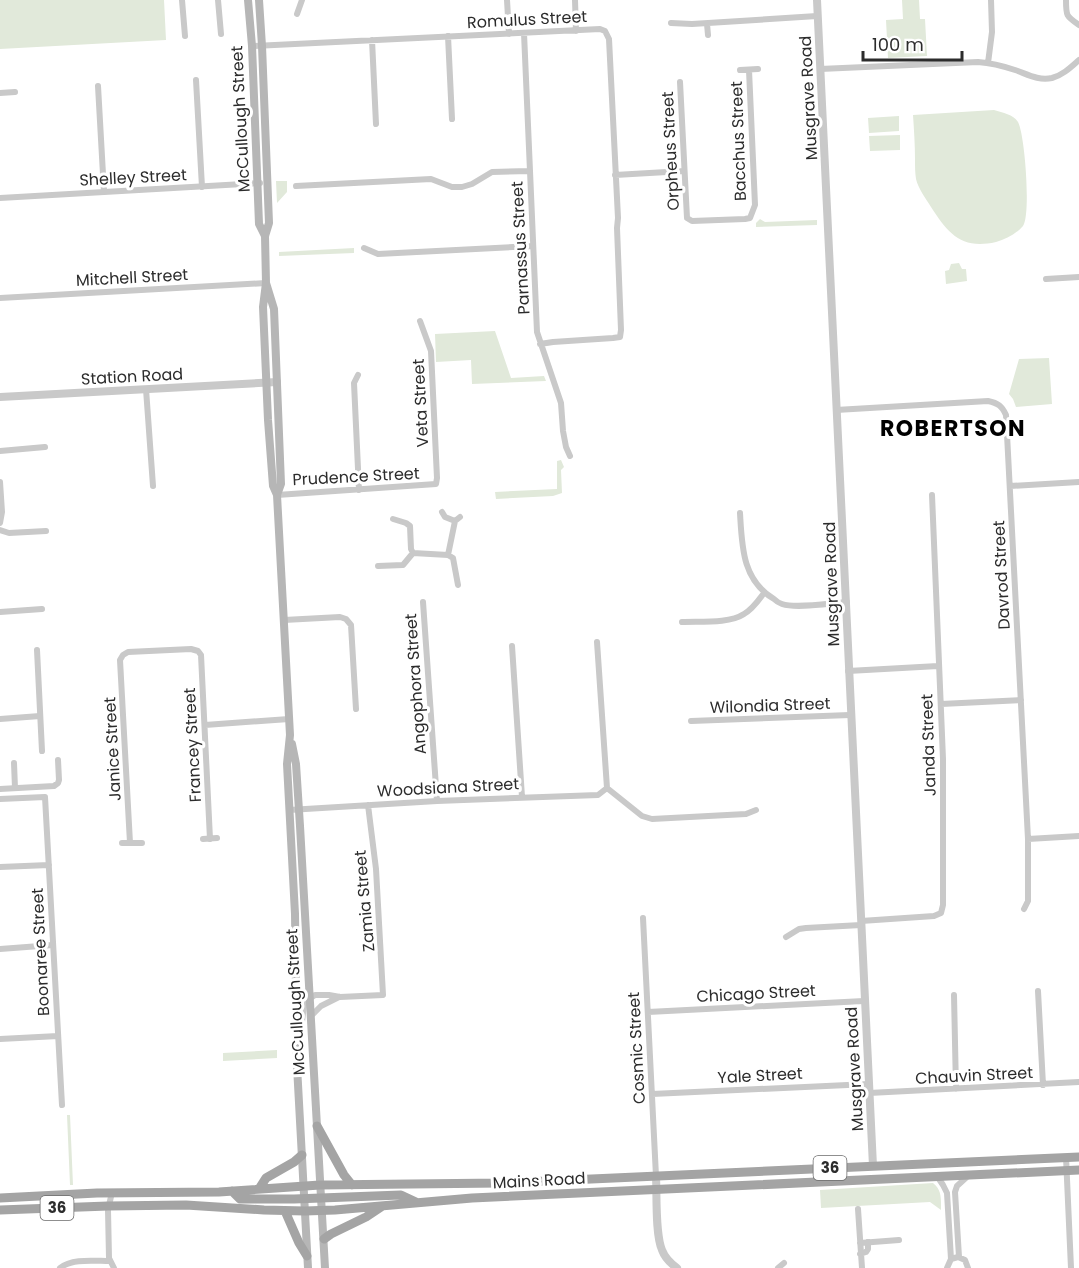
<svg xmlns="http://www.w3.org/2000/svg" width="1079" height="1268" viewBox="0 0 1079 1268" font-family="Poppins,sans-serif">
	<rect width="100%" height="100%" fill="#fff"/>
	<path fill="#e1e9da" d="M0,0H164L166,40L0,49Z
		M902,0H919L920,19H925L927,56L888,58L886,20L903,19Z
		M994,110C1003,113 1013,114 1018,122C1025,135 1031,215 1023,226C1016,234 1006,239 996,242C961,250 948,233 931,207C926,199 918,188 916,179C915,173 915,166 915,160C915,145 914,130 913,115Z
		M899,116V131L869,133L868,118Z
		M900,135V150L870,151L869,136Z
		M276,181H287V192L277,203Z
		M760,219L765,222L817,220V225L756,227V223Z
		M354,248V253L279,256V252Z
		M959,263L962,269H966L967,281L946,284L945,271L949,270L951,264Z
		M495,331L511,378L544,376L546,381L472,384L471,360L436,362L435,334Z
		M1049,358L1052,404L1016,407L1013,399L1009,394L1019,359Z
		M561,460L564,467L561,470L562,493L553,496L496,499L495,492L557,489V461Z
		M277,1050V1058L223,1061V1053Z
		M67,1115H70L73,1185H70Z
		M933,1183C942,1190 941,1199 941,1210L930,1202L821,1208L820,1190Z"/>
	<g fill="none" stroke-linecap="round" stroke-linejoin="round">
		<path stroke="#c9c9c9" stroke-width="6" d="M182,0L185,36
			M218,0L221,34
			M507,0L509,34
			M575,0L576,31
			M1066,0C1066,16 1066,16 1079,25
			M297,14L302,0
			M671,23L692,24L817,16
			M707,24L708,35
			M524,33L537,332L561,403L563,431L566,447L570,456
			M448,36L452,119
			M372,40L376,124
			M252,46L600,29L605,31L609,39L618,218L617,228L621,330L620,337L613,338L553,342L540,344
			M988,63L992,32L991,0
			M820,69L978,62C991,63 1003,66 1015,70C1027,74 1038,81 1052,78C1063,75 1071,67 1079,60
			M740,70L758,69
			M196,80L202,187
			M680,82L687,218L692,221L745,219L750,218L755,205L749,70
			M98,86L104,192
			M0,93L15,92
			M615,175L684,171
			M296,186L431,179L452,187H462L472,184L492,172L530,171
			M0,198L260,183
			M364,248L378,254L533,246
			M1046,279L1079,277
			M0,298L266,283
			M358,375L354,383L359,490
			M146,389L153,486
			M836,410L988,401C998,403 1002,406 1006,415L1028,839V901L1024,909
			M0,451L45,447
			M0,482L2,512L0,523
			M1010,486L1079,482
			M277,495L436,484L437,478L431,351L420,321
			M442,512L445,517L455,521
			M740,513C742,546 742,580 774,599C776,601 779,603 782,604C797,609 830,603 847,602
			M393,519L406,523L410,526L411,549L413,553
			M0,530L9,533L46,531
			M448,555L455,521L460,517
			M378,566L403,565L413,553L448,555L453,558L458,585
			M423,602L437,801
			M0,612L42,609
			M284,620L340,617L346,619L351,625L356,709
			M682,622C699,621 729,624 744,614C753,609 758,601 764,593
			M597,642L607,788
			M512,646L522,797
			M37,650L42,751
			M848,671L938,666
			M941,704L1021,700
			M0,719L40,716
			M691,721L850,715
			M205,725L289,719
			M14,763L15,788
			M607,788L642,816L652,819L746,814L756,810
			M0,789L54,786L58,783L59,780L58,760
			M0,799L45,797L62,1105
			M289,810L437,801L598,795L607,788
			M203,839L217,838
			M1028,839L1079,836
			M122,843H142
			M130,843L120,660L123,655L128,652L191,649L198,651L201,655L210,839
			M0,867L49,865
			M643,918L656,1176
			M861,921L934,916L941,913L943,905V759L932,495
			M786,937L799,929L806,928L861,925
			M0,949L53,945
			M1038,991L1043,1085
			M954,995L956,1089
			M648,1012L864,1001
			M311,1016L321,1006L339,997
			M297,1030L302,1022L304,1005L309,999L315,995H329L340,997L383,995L376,869L368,805
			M0,1039L58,1036
			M869,1093L1079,1082
			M652,1094L869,1084
			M1066,1157L1071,1268
			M937,1176L943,1185L947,1193L951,1259
			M112,1192L108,1210L109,1258L114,1268
			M858,1209L862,1268
			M860,1243L899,1240
			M860,1254L866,1252L868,1249V1242
			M959,1257L955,1192L957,1186L969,1175
			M60,1268C72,1258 94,1261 110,1261
			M778,1268L784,1263
			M947,1268L951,1259L958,1257L965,1260L968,1268"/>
		<path stroke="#c9c9c9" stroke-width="8" d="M817,0L873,1166
			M0,397L277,382
			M656,1176C657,1195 655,1234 662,1250C665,1258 670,1263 677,1268"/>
		<path stroke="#b6b6b6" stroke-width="8" d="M248,0L252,46L259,224L265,236
			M259,0L262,46L269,223L265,236L266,283L263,307L268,420L273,486L277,495
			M266,283L274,309L281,484L277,495L290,735L287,764L295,914L297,1066L308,1268
			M292,744L296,764L300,826L325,1268"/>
		<path stroke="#a4a4a4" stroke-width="9" d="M317,1126L344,1175L352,1185
			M259,1189L266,1178L294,1162L302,1155
			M232,1191L240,1199H294L401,1195L416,1202
			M0,1198L97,1193L219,1192L320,1185L501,1183L1079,1157
			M0,1210L108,1206L186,1205L264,1210L305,1211L335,1210L472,1198L1079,1170
			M285,1211L299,1243L307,1256
			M324,1239L331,1234L366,1217L381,1207"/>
	</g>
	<g text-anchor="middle" stroke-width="6" stroke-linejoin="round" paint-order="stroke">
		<g fill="#fff" stroke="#6b6b6b" stroke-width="1.5">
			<rect x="813.5" y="1156" width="33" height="24" rx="4.5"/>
			<rect x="40.5" y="1196" width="33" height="24" rx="4.5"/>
		</g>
		<g font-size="15" font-weight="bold" fill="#2c2c2c">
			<text x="830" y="1173">36</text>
			<text x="57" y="1213">36</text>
		</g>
		<g font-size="16" fill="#2c2c2c" stroke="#fff">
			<text transform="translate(527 19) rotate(-3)" y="6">Romulus Street</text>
			<text transform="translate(808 98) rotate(-93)" y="6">Musgrave Road</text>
			<text transform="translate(240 119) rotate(-93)" y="6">McCullough Street</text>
			<text transform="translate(738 141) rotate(-92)" y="6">Bacchus Street</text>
			<text transform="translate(670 151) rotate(-93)" y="6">Orpheus Street</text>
			<text transform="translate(133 177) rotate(-3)" y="6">Shelley Street</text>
			<text transform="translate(520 248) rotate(-93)" y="6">Parnassus Street</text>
			<text transform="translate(132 277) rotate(-3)" y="6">Mitchell Street</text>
			<text transform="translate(132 376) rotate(-3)" y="6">Station Road</text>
			<text transform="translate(420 403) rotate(-93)" y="6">Veta Street</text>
			<text transform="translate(356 476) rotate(-3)" y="6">Prudence Street</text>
			<text transform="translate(1001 575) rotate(-93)" y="6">Davrod Street</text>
			<text transform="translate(831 584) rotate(-92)" y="6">Musgrave Road</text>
			<text transform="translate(415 684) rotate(-94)" y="6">Angophora Street</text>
			<text transform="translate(770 705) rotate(-2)" y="6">Wilondia Street</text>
			<text transform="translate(192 745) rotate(-93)" y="6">Francey Street</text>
			<text transform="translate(928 745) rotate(-92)" y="6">Janda Street</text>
			<text transform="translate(112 749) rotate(-93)" y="6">Janice Street</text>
			<text transform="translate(448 787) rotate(-3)" y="6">Woodsiana Street</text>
			<text transform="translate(364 901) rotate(-95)" y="6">Zamia Street</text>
			<text transform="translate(40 952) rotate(-93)" y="6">Boonaree Street</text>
			<text transform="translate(756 993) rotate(-3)" y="6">Chicago Street</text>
			<text transform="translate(295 1002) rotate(-93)" y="6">McCullough Street</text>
			<text transform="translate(636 1048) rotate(-93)" y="6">Cosmic Street</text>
			<text transform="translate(854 1069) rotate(-93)" y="6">Musgrave Road</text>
			<text transform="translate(760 1075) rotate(-3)" y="6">Yale Street</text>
			<text transform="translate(974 1075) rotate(-3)" y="6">Chauvin Street</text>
			<text transform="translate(539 1180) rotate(-3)" y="6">Mains Road</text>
		</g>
		<g font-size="22" font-weight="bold" letter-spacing="1.5" fill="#000" stroke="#fff">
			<text x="953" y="436">ROBERTSON</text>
		</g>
	</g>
	<path d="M863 51v9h99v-9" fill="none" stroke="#2c2c2c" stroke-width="3"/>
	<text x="872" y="51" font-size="18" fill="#2c2c2c" stroke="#ffffff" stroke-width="4.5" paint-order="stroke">100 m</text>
</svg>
